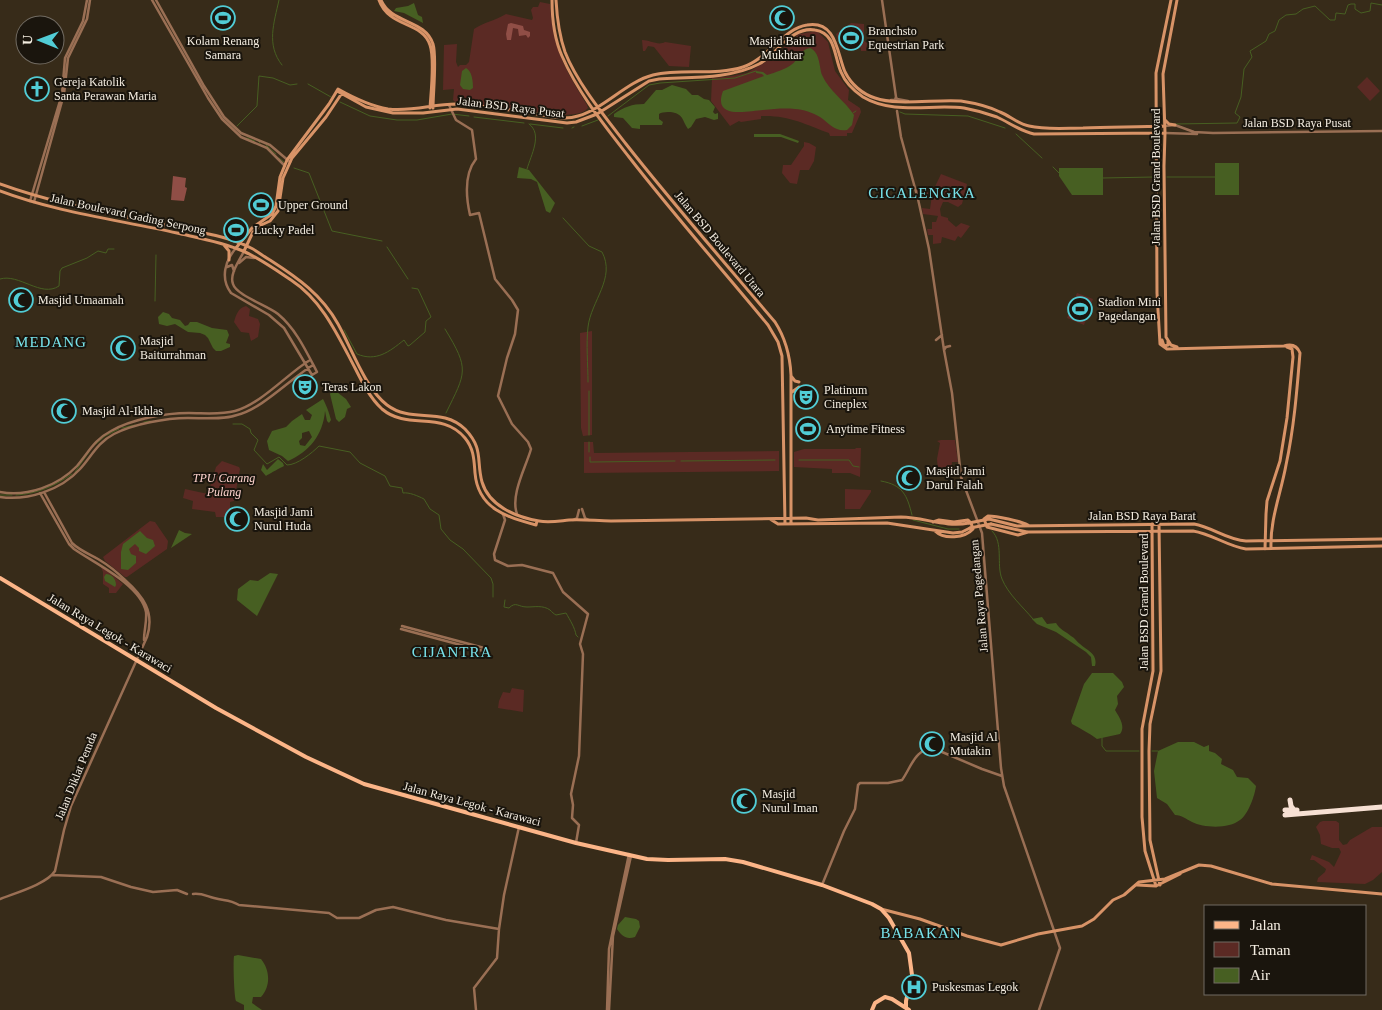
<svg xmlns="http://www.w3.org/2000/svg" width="1382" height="1010" viewBox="0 0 1382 1010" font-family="'Times New Roman',serif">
	<rect width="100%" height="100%" fill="#372b19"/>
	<path fill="#5b2a24" d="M540,2L550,4C553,49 564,67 587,105L588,108C582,115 572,114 563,115L455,102L453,100L454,89L443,90L444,45L457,44L456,62L458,67L460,65H466L469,62L474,29C484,22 495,21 506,14L532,20L533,18L531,10L533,7H538Z
		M851,23L864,24V41L867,43L866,51H861V48H841L836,34Z
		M817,31L828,42L835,71L849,90L848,100L860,108L861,112L852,133H847V136H830L829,133C804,124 789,115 761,116V119L741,122L739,121L730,126L711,101L712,78L732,76L747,73L772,58L799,34Z
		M642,40C650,40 658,46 665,42L691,46L689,67L669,66L654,47L648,46L645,51H643Z
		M1367,77L1380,91L1370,101L1357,87Z
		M804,142L809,143L816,147L814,161L809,170H800L797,184L790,183L782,173L783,165H791L804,146Z
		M941,174L967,184L962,204L958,207L948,202H943L940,209L941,216L948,218V220L956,227L961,223L970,226L961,238L958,236L955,241L942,237L941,243L933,244V235H928L927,229H932V222H936L938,216L923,214L922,208L930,209L932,195L917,192V190L932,193Z
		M1077,293L1093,299L1084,325L1067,318Z
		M246,306L250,309L249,316L258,319L260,324L258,337L251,341L249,333L241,332L234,322C236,315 238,308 246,306Z
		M592,331V435L583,436L581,428L580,333Z
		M941,440H955L958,462H952L951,471H938L937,459L940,443L937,441Z
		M584,442H593L594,453L779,451V471L584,473Z
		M856,448H861L860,477L850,473H832V469L794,467V452L804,449H855Z
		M222,461L239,467L240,469L234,501L230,502V517H216L215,512L192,509L193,501L183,498L185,489L208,494L216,467Z
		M845,489L871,490V492L860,509H845Z
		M150,521L155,522L168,541L167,549L127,577H125L105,561L103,557Z
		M100,565L123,584L116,593H109V588L103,584V572Z
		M512,688L524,690L523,712L498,708L499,701L503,692L510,693Z
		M1323,821H1336L1339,823V840L1343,845L1347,844L1350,840L1372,827H1382V872L1373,880L1365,884L1317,882L1318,878L1325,872L1326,869L1314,860H1310L1312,855L1329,862L1334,867L1341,852L1339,848H1332L1321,844L1320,835L1316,827L1320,822Z"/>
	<path fill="#904e46" d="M511,23L523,26L524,30L530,32V36L528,38L526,35L519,36L518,29L513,28L511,40H507L506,34L508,24Z
		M173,176L186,178L185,187L187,188L184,201L171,200Z"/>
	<path fill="#475f22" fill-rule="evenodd" d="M414,3L418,15L422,17L423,23L404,13L394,11L396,8L408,6Z
		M810,48C820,52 819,66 822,75C829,91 845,101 854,115L852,125L847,130C835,132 830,124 820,117C813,113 803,109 795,109C784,108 774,109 763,110C748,111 712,120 723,91L764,76L762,74L756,73V71L763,72L767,75C776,72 784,70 791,65C799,60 799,50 810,48Z
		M466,68C472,71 473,81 473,88L470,90L463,89L460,85L462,71Z
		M672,85L686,89L692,95H698L704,99L709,100L715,107L713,112L715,114L718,113V119L714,120L705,117L696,119L691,127L688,129C685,125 684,121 682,118C678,111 664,111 659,114V119L663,122L662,125H640V129L632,128L623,118L614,117V114C624,107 632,104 644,104L656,90H662Z
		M754,134H780L799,141L798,143L781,137H754Z
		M1215,163H1239V195H1215Z
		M519,167L529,170L555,203L550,213L546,211L537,182L531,179L517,178Z
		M1059,168H1103V195H1072L1059,176Z
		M163,312L169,314L172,318L180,320L185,326L188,325L190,322H197L212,328L227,330L229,335L226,343L230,344V347L221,351H216L213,348L208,338L205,335L200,333L188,332L175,324L167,326L159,324L158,317Z
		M333,389L346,399L351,407L347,409L345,417L339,422L336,419L330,394Z
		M323,399C327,407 329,412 331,420L329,423L327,421L325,411C323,435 309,452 288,461L282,456L269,450L267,441L272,431L286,427L292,421L302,414L305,420H310L312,415L306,410ZM309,431L312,437L305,446L300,445L299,441L302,438V433Z
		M278,459L283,463L284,466C282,467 267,475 266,476L261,470L263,464L267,470Z
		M179,530L185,533L192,534L171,548Z
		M140,531L147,538L153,540L155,546L146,554L139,551V548L135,544L129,549L131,554L136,556V563L128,570L121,569V552L123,544Z
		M270,573L278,574L257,616L237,600L238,589L250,580L258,581Z
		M106,574C112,574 116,579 116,585L115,587L105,581L104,577Z
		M1042,617L1047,624L1056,623C1060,630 1065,631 1071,636C1075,638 1077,642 1080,644C1088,651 1098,654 1095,666H1092L1091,657L1086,652L1056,632L1037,624L1032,619Z
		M1092,673H1113L1122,682L1124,687L1117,696L1118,704L1115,710C1119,717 1126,726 1120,734L1097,739C1089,733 1081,729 1072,724L1071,721L1084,684Z
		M1178,742H1194L1204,747L1209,745V751L1215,753L1222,759L1221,764L1233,770L1237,777L1248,778L1256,786C1255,795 1248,815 1240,820C1229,829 1204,828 1192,822C1186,819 1182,815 1175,815L1167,804L1157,798L1154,771L1158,751Z
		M625,917L636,919L639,921L640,927L635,937C626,940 622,936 617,929L618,925Z
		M238,955L261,959C270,970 271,986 261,997H253L252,1003L262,1010H244V1005L236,1001C234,995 233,963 234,956Z"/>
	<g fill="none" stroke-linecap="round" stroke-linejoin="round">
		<path stroke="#475f22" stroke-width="1" d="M279,0C274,23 266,45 282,65
			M308,84L331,97
			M340,102L370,116L397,120H417L452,114L469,116
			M900,112L905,114L968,116L1005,128
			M853,113L856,111
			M608,116L649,85L660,83L735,78L756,71
			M474,117L524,123
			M530,124L563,128
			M1175,124L1237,123L1240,117L1235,113L1241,97L1244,69L1252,57L1250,51L1266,41L1269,34L1275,31L1279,20L1286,15L1296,14L1303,9L1315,6L1330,20H1335L1336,13L1345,14L1348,5L1351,4H1355V9L1361,13L1370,11L1371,3L1382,5
			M237,126L257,106L259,76L273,78L290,85L297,84
			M582,126L598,120
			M572,128L574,127
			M1016,134L1042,158
			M247,138L255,141
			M258,141L260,143
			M266,145L276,154
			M279,158L284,162
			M1053,167L1059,173
			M294,168L309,173L332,231L382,241
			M527,169C531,155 543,134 529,124
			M1167,177H1215
			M1103,178L1154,177
			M563,218L589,246L602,252C616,278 591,301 588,327C586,345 588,364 588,382
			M387,247L408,279
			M0,279C19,273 41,298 59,286L60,271L62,268L87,258L98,251L106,253L108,249H114
			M155,301L156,255
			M445,329C470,370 466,372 446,413
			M344,330L357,354C376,362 389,352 404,340L408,346L410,345L425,332L426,321L431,317L418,289L412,288
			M589,391V435
			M144,422L150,421
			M233,424H242L250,429L251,433L258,440L254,450L267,464L279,457L287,465C297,465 312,453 319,446L350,452L360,463L385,476L390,486L402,488L403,493C409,492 418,496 424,499L430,509L439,515L441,529L450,540L463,549L491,578L493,584V597
			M122,428L135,425
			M589,442V452
			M96,444L105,436L119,429
			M590,457V462H592L675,461
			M799,460H849L853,466L859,467
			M681,461L775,460
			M75,472L89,452
			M881,481C903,485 907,495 912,515
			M0,495H12
			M16,495C37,494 55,486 72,474
			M913,520L948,529H959
			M992,531C1004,543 996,564 1002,579C1008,594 1023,607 1033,619
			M505,600L504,607L509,608C516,601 518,607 527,607C535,607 543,605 550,610C552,612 554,614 556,615L566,613C570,620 575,628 576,635L578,637
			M1102,736V746L1106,751H1139
			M1152,751H1158"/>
		<path stroke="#9a6f54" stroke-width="2.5" d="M152,0L208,98L222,119L241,137L267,148L285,166
			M156,0L204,86L224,117L241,133L270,145L290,162
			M882,0L896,97
			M891,100H895L896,97L897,99L908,101
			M449,105L456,120L472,130L476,159C464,174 466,197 470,215L479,213L495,279L512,300L518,310L515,334L507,358L498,396L512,424L528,442L531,449C526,467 510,495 517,514
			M897,111L901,137L918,199L929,249L944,350L952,393L961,477L982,533L1001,768L1004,786L1060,948L1039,1010
			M1165,126L1175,125L1194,132L1213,133L1382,131
			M1165,133L1197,134
			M30,201L62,94L65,58L83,21L87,0
			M34,202L64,94L68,58L87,19L90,0
			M236,248C225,261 220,278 231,293L269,315L284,328L312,375L317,372C306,351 296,329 278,314C268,306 236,295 233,284C229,274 240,260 244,251
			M239,263L246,257L254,258
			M227,267L232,265L234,271
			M936,340L942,335
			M944,350L946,347L950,346
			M0,492C27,497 58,486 77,466C88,453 95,439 111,431C132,419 165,413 189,413C204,413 220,415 235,411C261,404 287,374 310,360
			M40,493L69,544L74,549C94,563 141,585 146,612C147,622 144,630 144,640
			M0,497C28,501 61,490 80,469C91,457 98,442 114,434C133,424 166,418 188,418C204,418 222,420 237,415C262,409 290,379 313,365
			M582,509L585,518L589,520
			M503,514L505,520L494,554L495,560L508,566L522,565L553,573L563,592L588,614L580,644L583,654L579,756L571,794L573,805L572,818L579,825L576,843
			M573,520L577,518L579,510
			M402,626L488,649
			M401,629L487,652
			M52,875L101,877L131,887L153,892L177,890L187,894
			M822,885L844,831L855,809L858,785L860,783H888L902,780C911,768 915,747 935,749L982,769L1002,776
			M193,894C202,893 206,896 214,898C224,901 229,899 239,905L329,913L337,918H359L376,910L393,907L446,920L499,929
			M0,899C15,893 47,884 55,871L64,830L71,806L147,637C155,612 143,596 125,580C117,572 108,565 98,559C89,554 79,550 72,543L44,492
			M476,1010L474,988L497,958L499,929L504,895L519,827
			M607,1010L609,949L629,854
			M609,1010L613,936L631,856"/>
		<path stroke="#d89367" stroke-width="3" d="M379,0C389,28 422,21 430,45C435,59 431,92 430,108
			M381,0C391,24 425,19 433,44C437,57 433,93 433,108
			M552,0C552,19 554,38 562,56C578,93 605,126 629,157C674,215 722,269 768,325L778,342L782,356L785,524
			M556,0C557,18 559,35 565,52C577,83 606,118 626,144C674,205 725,263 775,322C786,339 790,355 791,375V524
			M1171,0L1156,73L1157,293L1160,344L1167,349L1284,346C1291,344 1297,345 1300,353C1297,390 1294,428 1286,465C1281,493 1270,519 1271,548
			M337,91L366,107L393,113H423L457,109L567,123L576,122L597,114L649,81L659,79C690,77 731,79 759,64C778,54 791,26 815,30C836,33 834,57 841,72C845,82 854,91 863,97C893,115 931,104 964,108C975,110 986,113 997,117C1010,123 1020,131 1034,134L1165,133
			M1165,120L1169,124L1175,125
			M0,184C55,204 113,214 170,226C196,232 226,235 251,248C257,251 263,256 270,260C298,278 322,295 338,324C352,349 365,388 387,405C412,424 441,406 465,429C484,449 476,460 482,482C489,506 516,517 539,521C549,523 559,521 569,520C583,519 597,521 611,521L806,518L818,520L901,517C924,517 945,528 969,523
			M0,191C55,212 119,220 177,233C199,238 222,242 243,251C259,258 276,270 291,280C323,301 338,336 355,368C362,382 370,398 382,409C408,431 442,410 465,438C474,449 474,460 475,473C478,509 507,517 536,525L537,521
			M224,245L229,251V260
			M236,248L252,228L272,214L276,206L280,177L287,160L329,104L338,89C354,98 370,106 388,109C412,112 433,104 456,104C484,105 514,111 542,115C553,117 566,120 578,116C605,108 626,82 653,75C682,68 715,76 743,67C768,59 784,28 807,25C837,20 837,54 845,72C851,84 862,94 875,98C897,106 936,99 961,101C974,103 988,106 1000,112C1010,116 1018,124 1029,126C1046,130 1066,128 1083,128C1110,127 1138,127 1165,126
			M244,251L253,232L259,226L270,221L278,211L283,178L292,158L326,117L342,93
			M1162,340L1164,346L1168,345V341
			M1177,347L1171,345L1166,337L1164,166L1165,133L1163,74L1177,0
			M791,376L795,381L799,382
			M792,392L799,387
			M770,519L778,524L887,523L953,533L962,532L970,528
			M989,519L1017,526L1194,524C1212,527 1227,540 1246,541L1382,539
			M933,522L939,520L954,522L968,520L971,523L973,529C965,538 944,540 935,531
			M991,524L1027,532
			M1152,524L1153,671L1142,729V817L1145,851L1156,886
			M1159,524L1161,671L1150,724L1149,751L1150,840L1160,885
			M1028,525C1020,521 997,516 988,516L984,519L987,527L1018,535L1028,532L1193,531C1212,534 1227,546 1246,549L1382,546
			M1265,549L1266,514L1267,501L1280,461L1287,418L1293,357L1292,349L1287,347
			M1137,885L1156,886L1180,874
			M881,909L920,919L967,936L1001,945L1038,934L1082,926L1094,919L1113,900L1124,895L1139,882L1165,879L1199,865L1211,866L1272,884L1382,894"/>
		<path stroke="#fcb588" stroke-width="4" d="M0,578L216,708L306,757L364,784L576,843L647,859L668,860L725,859L743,862L822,885L872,904L881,909L889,918L909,953L912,975L906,1001V1008
			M872,1010L875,1003L885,997L892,999L909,1010"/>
		<path stroke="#f6e0d3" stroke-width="5" d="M1290,800L1291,806L1294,810
			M1285,810H1297
			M1285,815L1382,807"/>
		<path stroke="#d89367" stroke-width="3" d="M969,523L989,519
			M970,528L991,524"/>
	</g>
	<defs>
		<g id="stadium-ring" transform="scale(1.25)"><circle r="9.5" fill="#1a150d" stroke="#51ccd5" stroke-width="1.5"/><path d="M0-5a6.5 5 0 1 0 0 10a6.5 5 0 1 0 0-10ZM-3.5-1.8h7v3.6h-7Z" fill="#51ccd5"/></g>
		<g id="mosque-ring" transform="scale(1.25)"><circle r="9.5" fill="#1a150d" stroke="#51ccd5" stroke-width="1.5"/><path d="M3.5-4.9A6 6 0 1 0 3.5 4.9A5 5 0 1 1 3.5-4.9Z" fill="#51ccd5"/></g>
		<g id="church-ring" transform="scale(1.25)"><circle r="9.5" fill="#1a150d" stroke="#51ccd5" stroke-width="1.5"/><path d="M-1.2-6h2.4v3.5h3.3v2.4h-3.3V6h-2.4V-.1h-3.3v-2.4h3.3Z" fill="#51ccd5"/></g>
		<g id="theatre-ring" transform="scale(1.25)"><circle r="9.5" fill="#1a150d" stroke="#51ccd5" stroke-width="1.5"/><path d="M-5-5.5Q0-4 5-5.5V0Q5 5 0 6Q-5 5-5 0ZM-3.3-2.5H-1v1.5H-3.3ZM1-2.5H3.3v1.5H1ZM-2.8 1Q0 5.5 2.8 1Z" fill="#51ccd5"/></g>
		<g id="hospital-ring" transform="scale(1.25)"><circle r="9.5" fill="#1a150d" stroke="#51ccd5" stroke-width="1.5"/><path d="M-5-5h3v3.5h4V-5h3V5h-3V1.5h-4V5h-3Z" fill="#51ccd5"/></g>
	</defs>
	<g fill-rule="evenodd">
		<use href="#stadium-ring" x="223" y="18"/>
		<use href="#mosque-ring" x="782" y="18"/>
		<use href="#stadium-ring" x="851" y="38"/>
		<use href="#church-ring" x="37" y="89"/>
		<use href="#stadium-ring" x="261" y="205"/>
		<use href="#stadium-ring" x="236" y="230"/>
		<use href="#mosque-ring" x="21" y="300"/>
		<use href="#stadium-ring" x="1080" y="309"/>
		<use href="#mosque-ring" x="123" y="348"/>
		<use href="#theatre-ring" x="305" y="387"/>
		<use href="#theatre-ring" x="806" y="397"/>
		<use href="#mosque-ring" x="64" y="411"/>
		<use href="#stadium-ring" x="808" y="429"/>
		<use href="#mosque-ring" x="909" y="478"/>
		<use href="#mosque-ring" x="237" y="519"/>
		<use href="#mosque-ring" x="932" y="744"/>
		<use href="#mosque-ring" x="744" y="801"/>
		<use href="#hospital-ring" x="914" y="987"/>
	</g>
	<g text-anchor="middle" stroke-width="4" stroke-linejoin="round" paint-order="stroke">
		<g font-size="12" fill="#f4ede1" stroke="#1a150d" text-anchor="start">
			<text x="868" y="35">Branchsto<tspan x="868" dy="14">Equestrian Park</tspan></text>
			<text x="223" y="45" text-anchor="middle">Kolam Renang<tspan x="223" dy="14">Samara</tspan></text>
			<text x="782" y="45" text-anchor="middle">Masjid Baitul<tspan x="782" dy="14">Mukhtar</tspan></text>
			<text x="54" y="86">Gereja Katolik<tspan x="54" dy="14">Santa Perawan Maria</tspan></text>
			<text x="278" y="209">Upper Ground</text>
			<text x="254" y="234">Lucky Padel</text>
			<text x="38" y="304">Masjid Umaamah</text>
			<text x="1098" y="306">Stadion Mini<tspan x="1098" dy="14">Pagedangan</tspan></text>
			<text x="140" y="345">Masjid<tspan x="140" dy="14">Baiturrahman</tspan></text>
			<text x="322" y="391">Teras Lakon</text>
			<text x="824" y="394">Platinum<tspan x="824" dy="14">Cineplex</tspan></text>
			<text x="82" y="415">Masjid Al-Ikhlas</text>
			<text x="826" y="433">Anytime Fitness</text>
			<text x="926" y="475">Masjid Jami<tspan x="926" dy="14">Darul Falah</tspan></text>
			<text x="254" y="516">Masjid Jami<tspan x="254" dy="14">Nurul Huda</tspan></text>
			<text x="950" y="741">Masjid Al<tspan x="950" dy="14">Mutakin</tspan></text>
			<text x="762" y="798">Masjid<tspan x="762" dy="14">Nurul Iman</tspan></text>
			<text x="932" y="991">Puskesmas Legok</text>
		</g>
		<g font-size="12" fill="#f4ede1" stroke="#1a150d">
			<text transform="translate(511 107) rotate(7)" y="4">Jalan BSD Raya Pusat</text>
			<text x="1297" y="127">Jalan BSD Raya Pusat</text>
			<text transform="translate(1156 177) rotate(-90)" y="4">Jalan BSD Grand Boulevard</text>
			<text transform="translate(128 214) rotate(12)" y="4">Jalan Boulevard Gading Serpong</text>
			<text transform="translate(720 244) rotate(50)" y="4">Jalan BSD Boulevard Utara</text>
			<text x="1142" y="520">Jalan BSD Raya Barat</text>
			<text transform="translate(979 596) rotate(-95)" y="4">Jalan Raya Pagedangan</text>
			<text transform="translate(1144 602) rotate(-90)" y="4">Jalan BSD Grand Boulevard</text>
			<text transform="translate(110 633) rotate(31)" y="4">Jalan Raya Legok - Karawaci</text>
			<text transform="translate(76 776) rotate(-68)" y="4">Jalan Diklat Pemda</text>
			<text transform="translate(472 804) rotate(15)" y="4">Jalan Raya Legok - Karawaci</text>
		</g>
		<g font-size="12" font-style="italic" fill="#fdd3cd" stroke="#1a150d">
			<text x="224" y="482">TPU Carang<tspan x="224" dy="14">Pulang</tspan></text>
		</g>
		<g font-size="15" letter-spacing="1" fill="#78e3eb" stroke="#1a150d">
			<text x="922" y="198">CICALENGKA</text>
			<text x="51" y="347">MEDANG</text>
			<text x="452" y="657">CIJANTRA</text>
			<text x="921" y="938">BABAKAN</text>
		</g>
	</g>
	<rect x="1204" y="905" width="162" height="90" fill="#1a150d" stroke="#716b62"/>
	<rect x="1214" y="921" width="25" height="8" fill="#fcb588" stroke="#716b62"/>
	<text x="1250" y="930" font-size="15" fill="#f4ede1">Jalan</text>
	<rect x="1214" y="942" width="25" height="15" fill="#5b2a24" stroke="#716b62"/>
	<text x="1250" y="955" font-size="15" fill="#f4ede1">Taman</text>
	<rect x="1214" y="968" width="25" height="15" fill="#475f22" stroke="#716b62"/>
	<text x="1250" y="980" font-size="15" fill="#f4ede1">Air</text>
	<g transform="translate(40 40) rotate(271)"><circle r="24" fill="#1a150d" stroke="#716b62"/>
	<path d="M0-4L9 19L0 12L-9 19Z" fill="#51ccd5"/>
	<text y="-8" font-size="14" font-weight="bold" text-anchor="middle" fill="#f4ede1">U</text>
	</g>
</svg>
